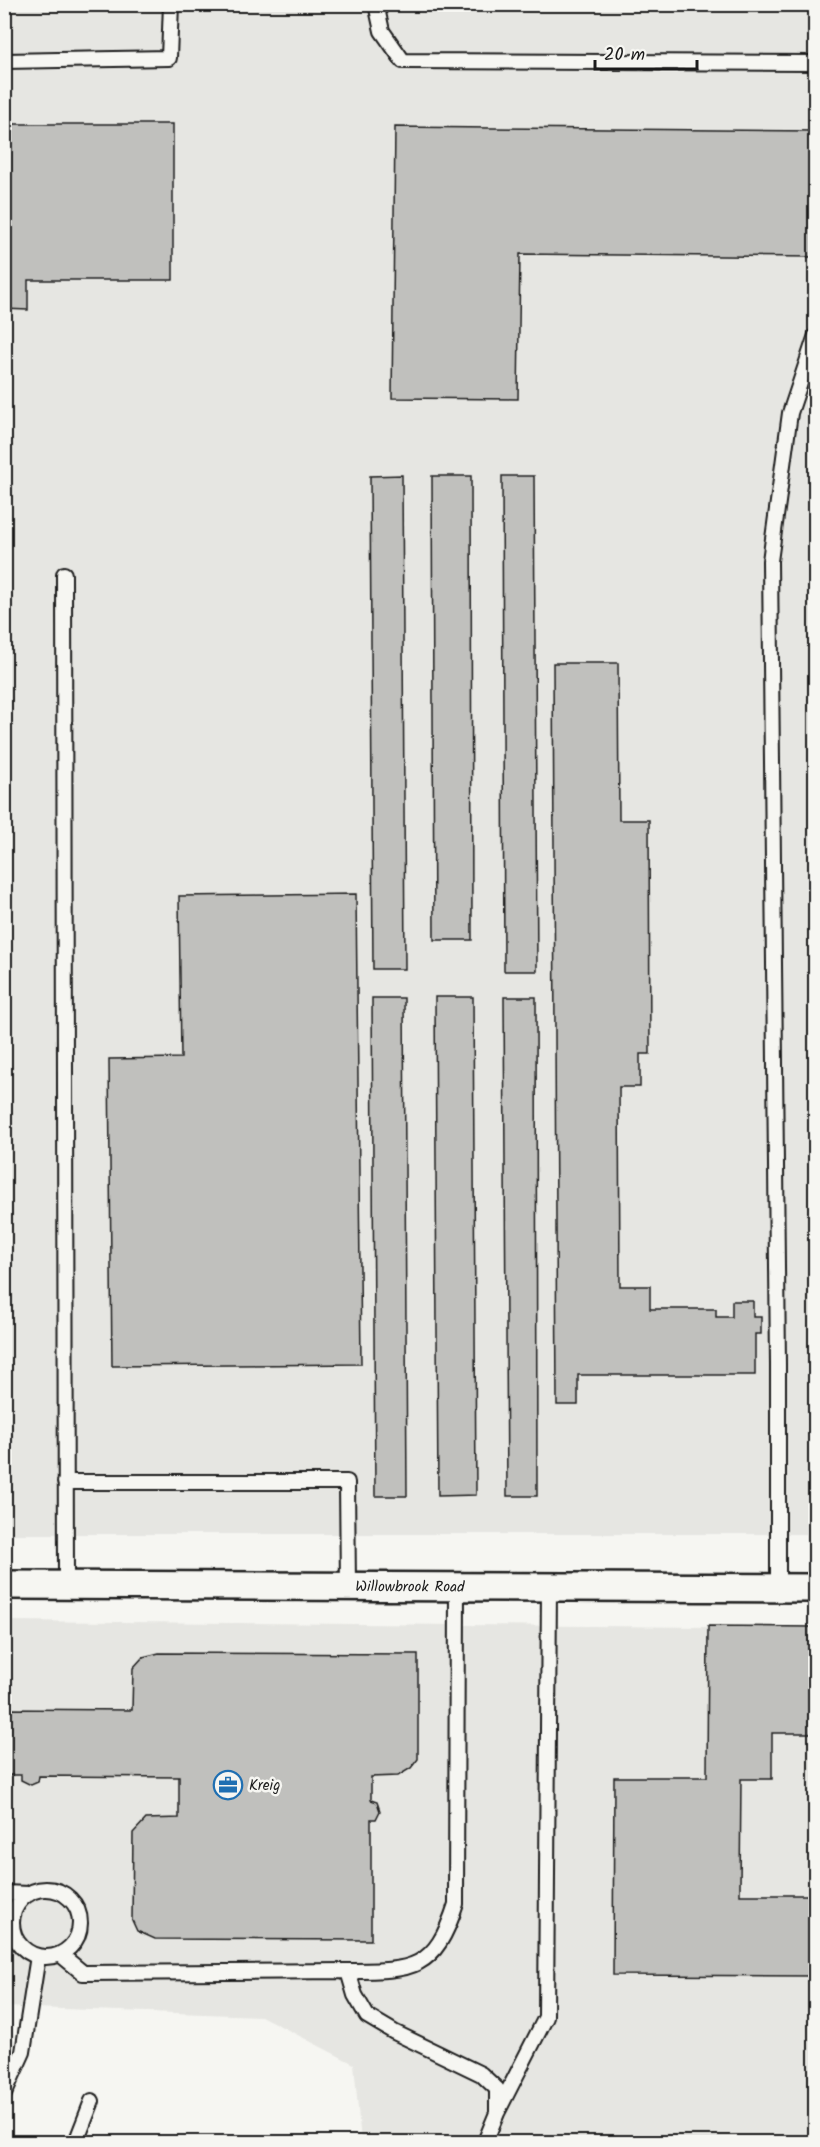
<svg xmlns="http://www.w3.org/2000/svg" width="820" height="2147" viewBox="0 0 820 2147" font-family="Kalam,sans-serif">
	<rect width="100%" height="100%" fill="#f6f6f2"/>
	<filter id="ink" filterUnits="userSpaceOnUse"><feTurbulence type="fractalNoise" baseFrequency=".0167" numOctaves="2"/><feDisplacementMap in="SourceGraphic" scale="12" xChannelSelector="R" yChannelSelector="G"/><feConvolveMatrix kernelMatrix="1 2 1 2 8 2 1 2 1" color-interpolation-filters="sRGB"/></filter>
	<g filter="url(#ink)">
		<path fill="#e6e6e2" d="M5,5H815V1534H5Z
			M5,1621L815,1628V2142H361L354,2064L261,2016L5,2007Z"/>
		<path fill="#c0c0bd" stroke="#1c1c1c" stroke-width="1.5" d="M4,124H173V280H28V310L4,309Z
			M395,127L816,131V257L520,254L518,399L392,398Z
			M402,475L405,969H373L370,476Z
			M432,476H471L472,940H434Z
			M502,476H534L537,971H504Z
			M553,663H618L619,820H649L650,1054H640V1087H619L620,1286H650V1309H716V1317H732V1301H753V1317H761V1334H755V1375H578V1405H557Z
			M356,894L361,1364L112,1366L109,1059L181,1058L179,896Z
			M435,997H473L476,1495L438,1496Z
			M504,997H536L537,1496H507Z
			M372,998H404L407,1496H375Z
			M708,1626L816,1627V1733H772V1779H741L740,1887V1895H816V1976L613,1975L614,1777H707Z
			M159,1653L418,1654V1759L411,1768L398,1776L371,1777V1800L377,1802L380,1811L376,1819H371V1940L155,1939L137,1931L132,1920L133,1833L146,1819L179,1818V1777L39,1776L38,1782L31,1785L21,1780V1775H10V1802L4,1812V1709L132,1710L133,1668L143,1657Z"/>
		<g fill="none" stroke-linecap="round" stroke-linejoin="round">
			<g stroke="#1c1c1c" stroke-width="18">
				<path id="lane" d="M376,4L382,31L403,61L816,63
					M4,61L169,58L171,4
					M64,574L66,1585
					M65,1482H347L348,1586
					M778,1588V1365L770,561L790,413L816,335
					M12 1923a34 34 0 1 1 68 0a34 34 0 1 1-68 0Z
					M4,1893L29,1894
					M60,1954L83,1973L348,1971C413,1971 435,1970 456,1904L457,1586
					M348,1971L355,1995L367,2016L394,2032L481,2074L497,2089V2113L485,2142
					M4,2094L23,2052L38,1956
					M497,2113L546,2017L549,1587
					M76,2142L92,2101"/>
			</g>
			<g stroke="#1c1c1c" stroke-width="32">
				<g id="street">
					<path id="s1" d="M4,1585L816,1588"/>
				</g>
			</g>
			<use href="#lane" stroke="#f6f6f2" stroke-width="14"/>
			<use href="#street" stroke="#f6f6f2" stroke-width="27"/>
		</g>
	</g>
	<defs>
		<g id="office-ring" transform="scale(1.5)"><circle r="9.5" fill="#f6f6f2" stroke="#1f6fb2" stroke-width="1.5"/><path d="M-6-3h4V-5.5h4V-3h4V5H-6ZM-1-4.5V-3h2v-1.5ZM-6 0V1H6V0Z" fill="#1f6fb2"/></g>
	</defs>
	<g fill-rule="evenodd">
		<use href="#office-ring" x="228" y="1785"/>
	</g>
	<g text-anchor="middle" stroke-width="5" stroke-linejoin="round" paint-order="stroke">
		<g font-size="15" fill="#1c1c1c" stroke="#f6f6f2">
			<text dy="5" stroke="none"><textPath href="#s1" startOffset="406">Willowbrook Road</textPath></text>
		</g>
		<g font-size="15" fill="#1c1c1c" stroke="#f6f6f2" text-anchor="start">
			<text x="249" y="1790">Kreig</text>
		</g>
	</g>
	<rect width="820" height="2147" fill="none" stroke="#f6f6f2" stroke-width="24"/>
	<rect x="12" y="12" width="796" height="2123" fill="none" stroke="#1c1c1c" stroke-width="2" filter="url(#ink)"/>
	<path d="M595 60v9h102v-9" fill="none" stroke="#1c1c1c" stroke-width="3"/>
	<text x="604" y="60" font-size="18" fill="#1c1c1c" stroke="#f6f6f2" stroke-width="4.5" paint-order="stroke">20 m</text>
</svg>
